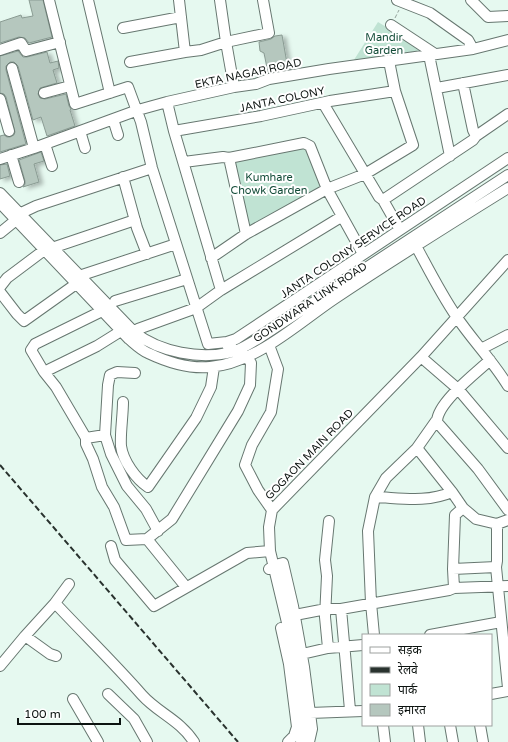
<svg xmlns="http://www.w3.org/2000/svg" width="508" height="742" viewBox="0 0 508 742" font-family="'Varela Round','Noto Sans Devanagari',sans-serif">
	<defs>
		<filter id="shadow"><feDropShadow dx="4" dy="2" stdDeviation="2" flood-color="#0004"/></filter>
	</defs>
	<rect width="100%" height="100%" fill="#e6f9f0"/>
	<path fill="#c0e3d3" d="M378,22L429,53L352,63Z
		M304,143L327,189L246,234L229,158Z"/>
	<path fill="#b5c7be" stroke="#8a9b93" filter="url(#shadow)" d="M29,0H43L52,37L29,43L25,38L19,37L0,43V22L21,15L22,18L33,16Z
		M282,35L288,69L268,73L264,53L260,51L259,42L271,39L275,36Z
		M18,51L23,57H27L47,52L50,63L58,61L59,68L53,70L57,83L40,88L38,94L40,98L45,99L66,94L69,106L71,109L70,110L75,126L47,136L41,117L33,120L18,66L14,62H10L6,66V70L26,144L0,152V136L4,135L7,137H10L14,135L15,132L6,97L4,94L0,93V56Z
		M41,152L44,161L34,164L39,182L23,187L25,184V181L19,160Z
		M7,164L10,176L0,179V165Z"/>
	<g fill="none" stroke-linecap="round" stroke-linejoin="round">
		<g stroke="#677770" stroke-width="12">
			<path id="minor" d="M88,0L110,93
				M179,0L185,52L201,50L226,42L269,33L263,0
				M220,0L226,42L234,87
				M397,0L430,13L468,40L473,49
				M471,0L488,17L508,16
				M391,25L435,54
				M123,28L181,17
				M0,50L21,43L26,51L60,42
				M429,55L450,156
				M130,62L185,52
				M12,68L34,148
				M463,83L473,130L476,136
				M437,88L508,75
				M44,93L70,86
				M0,99L9,131
				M167,102L174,131L221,290
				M323,103L379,197L383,200L400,230
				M113,119L118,135
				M80,131L85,148
				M174,131L261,116L330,101L395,91
				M45,144L52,166
				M11,155L19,182
				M229,158L246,234
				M0,159L34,148L138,110L167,102L234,87L256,84L269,79L329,69L473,49L508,40
				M184,162L223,157L229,158L304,143L310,146L327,189L363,254
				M123,177L137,228L147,254
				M0,193L135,333C160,352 200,360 232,352C240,350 249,344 256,340L508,175
				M383,200L473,140L476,136L508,114
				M0,203L129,339C135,344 141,350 148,353C167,362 189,369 210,367C256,363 297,324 334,299C391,261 450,224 508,188
				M19,214L36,206L152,168
				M0,233L16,220
				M416,246C429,270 441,294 456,316C472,340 493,361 508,386
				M211,258L246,234L327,189L365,174L413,145L395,91L389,61
				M79,276L176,244
				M0,287L7,278L43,251L135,220
				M0,292L17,314L24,321L76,284
				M115,301L187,279
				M102,311L35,344L31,350L44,372L97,346L121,331
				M138,329L196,308L221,290L341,217
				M269,345L278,369L271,412L252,445L245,465L258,490L272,510
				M228,347L227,342L236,339L508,158
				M481,349L508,335
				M421,357L458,389L508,448
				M44,372L56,387L86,438V444L93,459L102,487L114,507L126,540L147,539L172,519L238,411L250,385L251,363L247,357L240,351H235L227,342L208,344L152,168L141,122L128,87L75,104L49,0
				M123,402C123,415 120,434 121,446C123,461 136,479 148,487L196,418L211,387L214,367
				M436,421L478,469L508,510
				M105,435L111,454L127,486L146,509L158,531
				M86,438L105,435L108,385L110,375L117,372L135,373
				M417,448L452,492L463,508L476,519L497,524L508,520
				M375,497C401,498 427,503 452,492
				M497,524V561L496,567L508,688
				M147,539L186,587
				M111,546L115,560L154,606L247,553L270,551
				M269,569L275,565L283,563L293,606L304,667L312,729L309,742
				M453,569L455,515L463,508
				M454,588L453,569L496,567
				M55,603C84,634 114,663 142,695C158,713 180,720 194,742
				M341,609L350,710
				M295,615L326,609H341L449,590L454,588L508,586
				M281,628L289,664L297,727L294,736L288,742
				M374,635L371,603L368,531L375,497L386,478L417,448L436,421H437C438,402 476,373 490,360
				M430,635L501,622
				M25,636L50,654L56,656
				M328,648L325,617L327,576L325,560L329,521
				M302,654L328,648L363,645
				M0,666L25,636L55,603L69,584
				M108,694L134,719L147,742
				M491,694L508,691
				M73,699L98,742
				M310,713L363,711
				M383,725L385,742
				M418,725L420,742
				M450,725L453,742
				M480,725L483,742
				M301,742L303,726L295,656L270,551L269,527L272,510L421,357L508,260"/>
		</g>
		<path stroke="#95a39c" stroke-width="1" stroke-dasharray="4 2" stroke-linecap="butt" d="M395,18L399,10"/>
		<use href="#minor" stroke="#fff" stroke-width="10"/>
		<path stroke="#29322e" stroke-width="2" stroke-dasharray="6 3" stroke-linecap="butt" d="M0,465L238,742"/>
	</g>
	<g text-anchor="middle" stroke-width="4" stroke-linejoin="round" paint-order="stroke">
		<g font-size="11" fill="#134c38" stroke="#fff">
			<text x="384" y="41">Mandir<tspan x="384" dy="13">Garden</tspan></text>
			<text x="269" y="181">Kumhare<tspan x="269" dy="13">Chowk Garden</tspan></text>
		</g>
		<g font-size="11" fill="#0c1310" stroke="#fff">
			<text transform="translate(248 73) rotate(-12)" y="4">EKTA NAGAR ROAD</text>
			<text transform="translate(282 99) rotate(-12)" y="4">JANTA COLONY</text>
			<text transform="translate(353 247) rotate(-34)" y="4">JANTA COLONY SERVICE ROAD</text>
			<text transform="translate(310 302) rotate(-34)" y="4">GONDWARA LINK ROAD</text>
			<text transform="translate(309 454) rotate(-46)" y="4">GOGAON MAIN ROAD</text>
		</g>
	</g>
	<rect x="362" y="634" width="130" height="92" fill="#ffffff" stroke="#9ea19f"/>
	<rect x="370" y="647" width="20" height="6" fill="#ffffff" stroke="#9ea19f"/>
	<text x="398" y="654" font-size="12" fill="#0c1310">सड़क</text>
	<rect x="370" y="667" width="20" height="6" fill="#29322e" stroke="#9ea19f"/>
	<text x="398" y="674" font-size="12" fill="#0c1310">रेलवे</text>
	<rect x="370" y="684" width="20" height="12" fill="#c0e3d3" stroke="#9ea19f"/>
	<text x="398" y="694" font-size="12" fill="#0c1310">पार्क</text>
	<rect x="370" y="704" width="20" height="12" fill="#b5c7be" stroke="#9ea19f"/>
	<text x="398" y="714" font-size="12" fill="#0c1310">इमारत</text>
	<path d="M18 718v6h102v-6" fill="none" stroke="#0c1310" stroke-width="2"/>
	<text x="24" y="718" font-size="12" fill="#0c1310" stroke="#ffffff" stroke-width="3" paint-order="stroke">100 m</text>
</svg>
